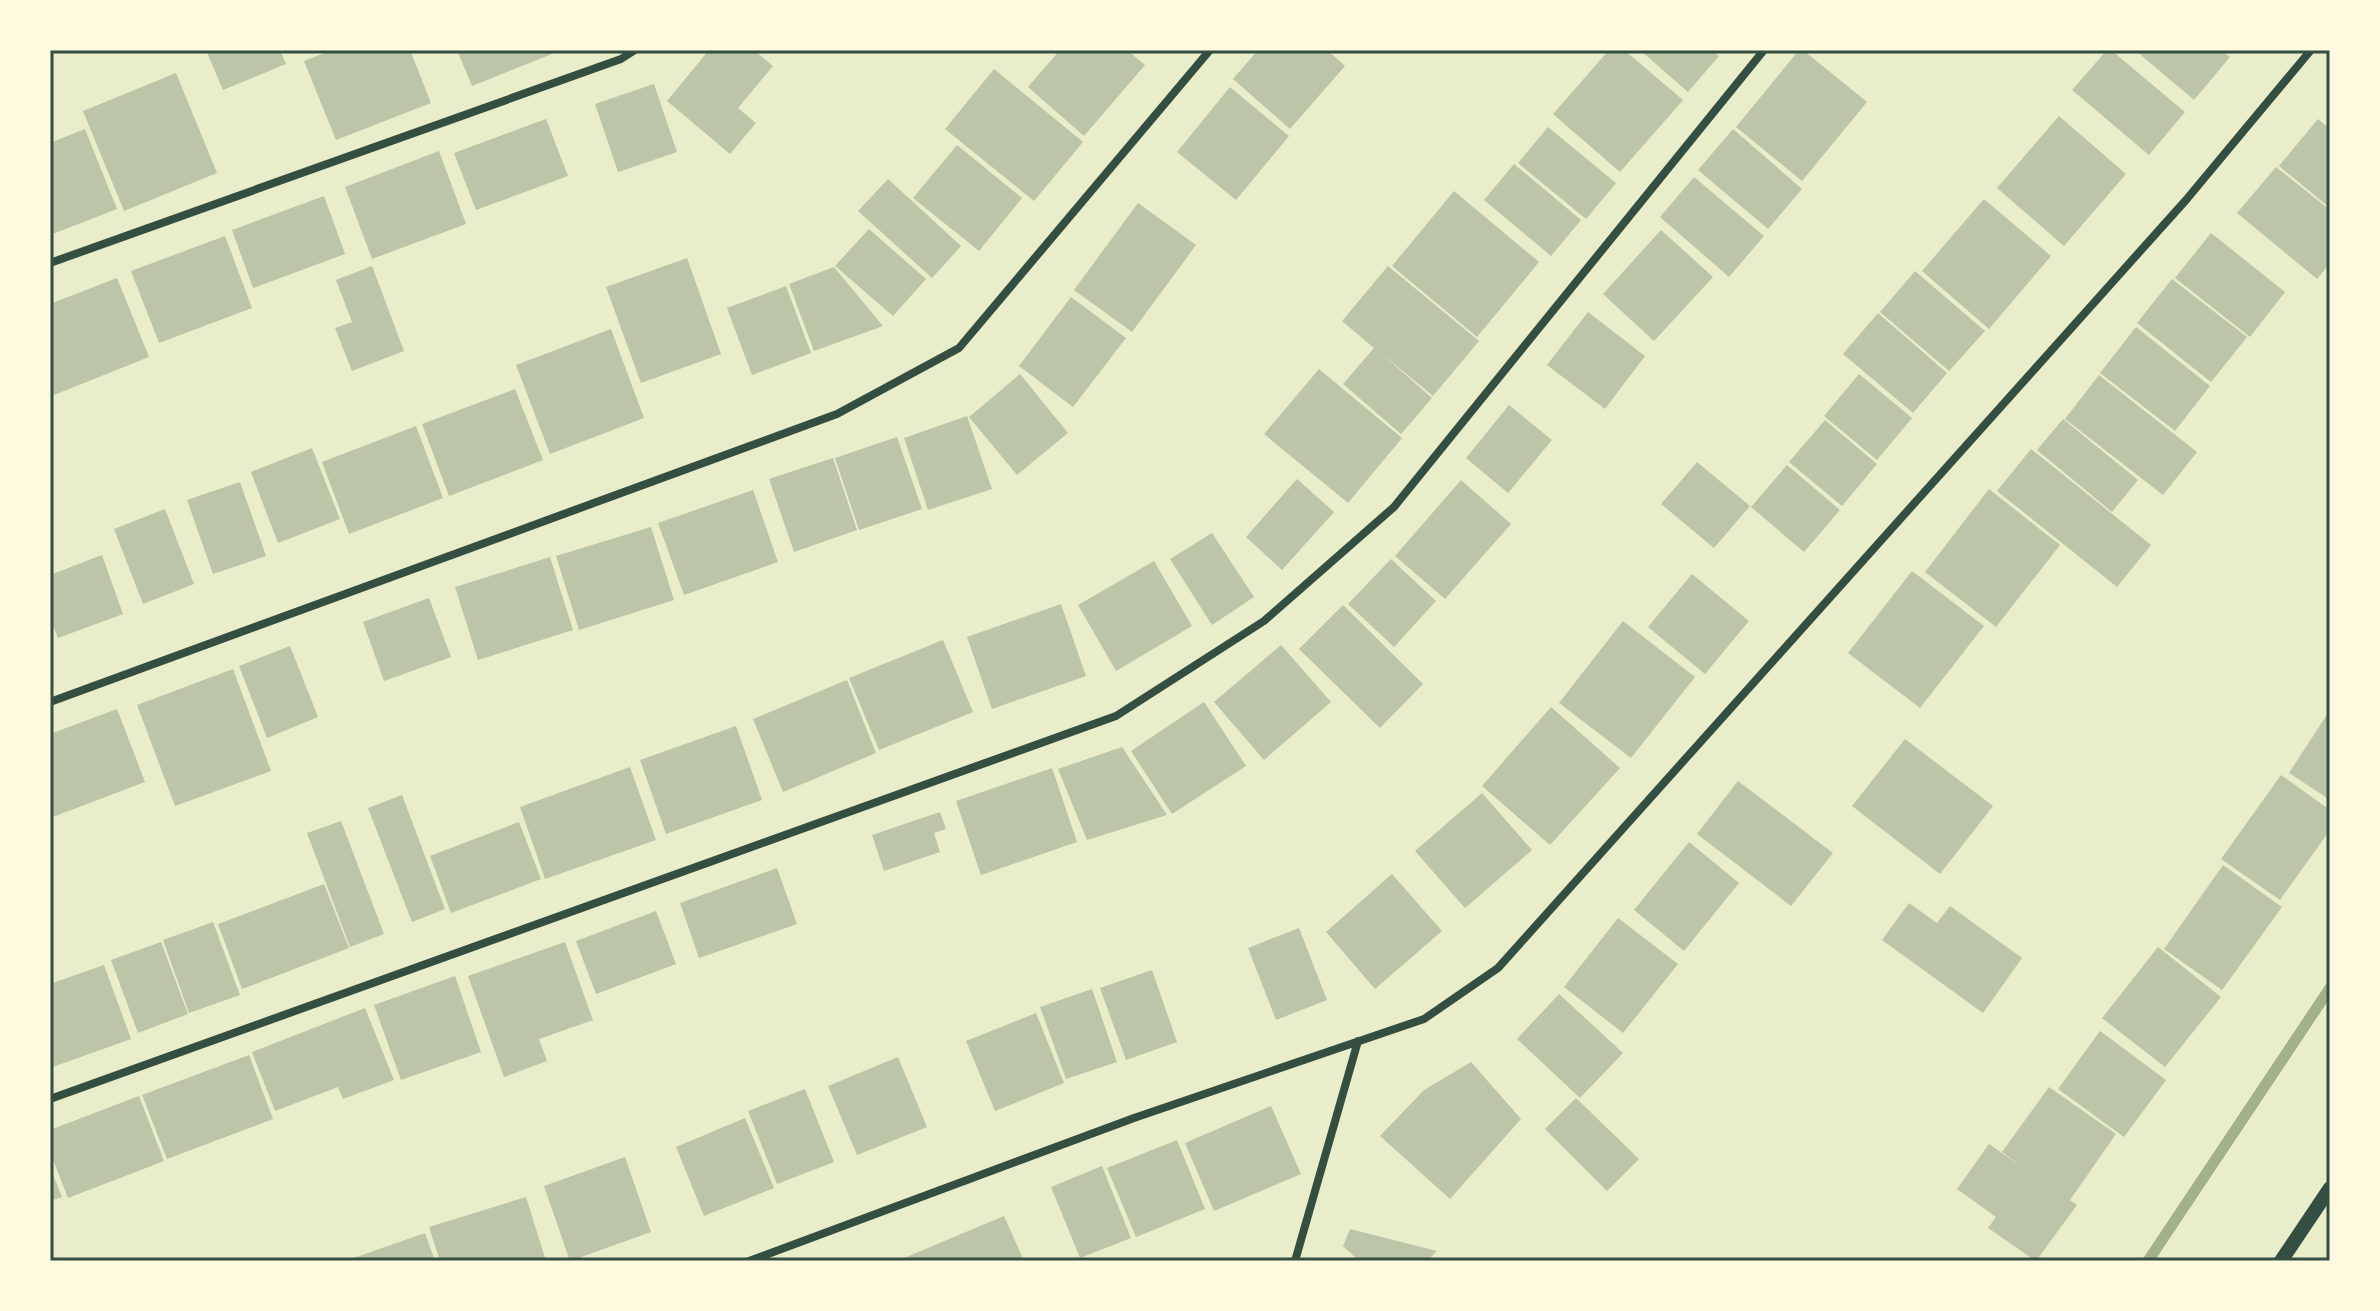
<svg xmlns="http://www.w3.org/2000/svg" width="2380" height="1311" viewBox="0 0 2380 1311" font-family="'Source Sans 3',sans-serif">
	<rect width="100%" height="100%" fill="#e9edc9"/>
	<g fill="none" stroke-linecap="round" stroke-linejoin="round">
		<path stroke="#a3b18a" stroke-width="11" d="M2148,1261L2330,988"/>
	</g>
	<path fill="#bcc5a7" d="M206,50H280L286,64L223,90Z
		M332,50H410L431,103L336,140L304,61Z
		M457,50H562L472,86Z
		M709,50H754L773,66L738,108L756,123L730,154L667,101Z
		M1060,50H1127L1145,65L1084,136L1028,87Z
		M1258,50H1327L1345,66L1290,129L1233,79Z
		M1609,50H1624L1683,100L1620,172L1553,114Z
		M1640,50H1712L1719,56L1688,92Z
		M1799,50H1803L1867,102L1802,181L1736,127Z
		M2107,50H2111L2185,112L2149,155L2072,90Z
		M2135,50H2221L2230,57L2194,100Z
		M994,69L1083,142L1034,201L945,129Z
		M176,73L217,173L124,211L83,111Z
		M654,84L677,152L618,172L595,104Z
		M1230,87L1289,136L1236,200L1177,152Z
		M2059,116L2126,174L2064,246L1997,188Z
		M546,119L568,176L476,210L454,153Z
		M2318,119L2330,129V208L2279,166Z
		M1548,127L1616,183L1586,219L1518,163Z
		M85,129L117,209L50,235V143Z
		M1733,129L1802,189L1768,229L1698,170Z
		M957,145L1022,198L979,251L913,198Z
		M439,151L466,224L372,259L345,187Z
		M1514,164L1581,220L1551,256L1484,200Z
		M2276,167L2330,210V263L2317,279L2237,213Z
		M1694,177L1764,236L1729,277L1660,217Z
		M888,179L961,246L932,278L858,211Z
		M1454,191L1539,262L1477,337L1392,266Z
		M324,196L345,254L253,288L232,230Z
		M1984,199L2051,256L1989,329L1922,271Z
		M1138,203L1196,245L1132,332L1074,290Z
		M869,229L926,279L893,316L835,266Z
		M1661,230L1713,277L1654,341L1603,294Z
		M2211,233L2285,292L2250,337L2175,278Z
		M225,236L252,308L159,343L131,271Z
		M687,258L721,354L641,383L606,287Z
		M372,266L404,351L352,371L335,328L352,322L336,280Z
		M1388,266L1479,341L1433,396L1381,353L1432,398L1401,434L1343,384L1374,348L1342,321Z
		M834,267L883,326L814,351L789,284Z
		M1915,271L1985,331L1949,371L1880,312Z
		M117,278L149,357L54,395L50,386V304Z
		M2172,279L2247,337L2211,382L2137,323Z
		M786,286L811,353L752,375L727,308Z
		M1071,297L1126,338L1073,407L1019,366Z
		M1588,312L1645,356L1605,409L1547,365Z
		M1878,313L1947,373L1913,413L1843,354Z
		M2136,327L2210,386L2175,431L2100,373Z
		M611,329L644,418L550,454L516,365Z
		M1319,369L1402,438L1348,503L1264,434Z
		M1020,374L1068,433L1017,475L969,417Z
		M1859,374L1912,418L1877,460L1824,416Z
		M2099,375L2197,452L2163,495L2065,419Z
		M515,389L543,460L449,496L422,424Z
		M1509,405L1552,440L1508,493L1466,458Z
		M967,416L992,489L928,510L904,438Z
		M2063,419L2138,480L2112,512L2037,450Z
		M1825,420L1877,464L1842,506L1789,462Z
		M416,426L443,498L349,534L322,462Z
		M897,437L922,509L859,530L835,458Z
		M312,448L340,519L278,543L251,472Z
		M2031,449L2151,545L2117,587L1997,491Z
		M833,458L857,530L794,552L769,479Z
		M1697,462L1750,506L1714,548L1661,504Z
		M1787,465L1840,510L1804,552L1751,507Z
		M1297,479L1334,512L1282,570L1246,537Z
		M1461,480L1511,524L1445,599L1395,556Z
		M240,482L266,556L213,574L187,500Z
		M1989,489L2060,545L1996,627L1925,572Z
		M753,490L778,562L684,595L658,523Z
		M165,509L194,584L143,604L114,529Z
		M651,527L674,600L579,630L556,556Z
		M1212,533L1254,597L1212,625L1170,559Z
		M102,555L123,614L58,638L50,618V575Z
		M550,557L573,630L478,660L455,587Z
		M1391,559L1436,601L1394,647L1348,604Z
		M1154,561L1192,626L1116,671L1078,605Z
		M1912,571L1984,626L1920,708L1848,653Z
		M1692,574L1749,621L1705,674L1648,627Z
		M429,598L451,657L384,681L363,622Z
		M1061,604L1086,676L992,709L967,637Z
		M1343,605L1423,684L1380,728L1299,649Z
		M1623,621L1695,677L1631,758L1559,703Z
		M943,640L973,712L879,750L849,678Z
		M1281,645L1331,702L1264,760L1214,702Z
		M290,646L318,717L267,738L239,666Z
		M233,669L271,771L175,806L137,705Z
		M847,680L876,753L783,792L753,719Z
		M1204,702L1246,766L1172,814L1131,751Z
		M1551,707L1620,768L1550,845L1482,786Z
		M117,709L145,782L50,818V734Z
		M2330,710V800L2289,773Z
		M736,726L762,800L666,834L640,760Z
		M1905,739L1993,806L1940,874L1852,806Z
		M1122,747L1167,815L1087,840L1058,769Z
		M630,767L656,840L545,879L520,807Z
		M1052,768L1077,842L981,875L956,801Z
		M2281,775L2330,810V830L2280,900L2221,859Z
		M1738,781L1833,853L1791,906L1697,834Z
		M1482,793L1532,850L1465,908L1415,851Z
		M402,795L445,909L412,922L368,808Z
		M940,812L946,829L934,833L940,852L884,871L872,835Z
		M341,821L384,934L350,947L307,833Z
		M519,822L541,879L451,913L430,856Z
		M1689,842L1739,883L1684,951L1634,910Z
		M2223,865L2282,907L2222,990L2164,949Z
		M777,868L797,924L699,958L680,903Z
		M1392,874L1442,931L1375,989L1326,932Z
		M324,884L349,948L242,989L218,924Z
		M1909,903L1937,923L1950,906L2022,958L1983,1013L1882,940Z
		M656,911L676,964L596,994L576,941Z
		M1618,918L1678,964L1623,1033L1564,987Z
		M213,922L240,995L189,1013L163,940Z
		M1299,928L1327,1000L1276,1020L1248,948Z
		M161,942L188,1014L138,1033L111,960Z
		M565,942L593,1020L539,1039L547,1061L504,1077L468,976Z
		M2158,947L2221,997L2165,1067L2102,1018Z
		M104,965L131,1039L50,1068V984Z
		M1152,970L1177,1042L1126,1060L1100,988Z
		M455,976L481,1052L401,1080L374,1005Z
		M1092,989L1117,1062L1066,1079L1040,1007Z
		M1559,994L1623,1053L1580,1098L1517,1039Z
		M365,1008L394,1080L343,1099L338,1087L275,1111L252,1052Z
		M1036,1013L1064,1083L995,1111L966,1041Z
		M2100,1031L2166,1080L2124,1137L2058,1089Z
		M249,1055L273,1119L167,1159L142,1095Z
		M898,1057L927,1127L857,1155L828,1086Z
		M1471,1062L1521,1119L1450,1199L1380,1136L1424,1090Z
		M2049,1087L2116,1134L2070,1200L2077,1205L2036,1261L1988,1228L1996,1217L1957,1189L1989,1144L2022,1167L2002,1152Z
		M805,1089L834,1162L777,1184L748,1111Z
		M139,1096L164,1161L68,1198L50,1152V1130Z
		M1576,1098L1639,1159L1607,1191L1545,1129Z
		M1271,1106L1301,1174L1214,1211L1185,1143Z
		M745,1118L774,1188L704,1216L676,1147Z
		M1177,1140L1205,1209L1136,1237L1107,1168Z
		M625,1157L651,1232L570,1261L544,1186Z
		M1102,1166L1131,1238L1080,1258L1051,1187Z
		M50,1167L62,1197L50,1201Z
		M526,1197L546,1261H440L429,1227Z
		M1004,1216L1024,1261H897Z
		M1350,1229L1437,1251L1427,1261H1359L1343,1246Z
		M425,1233L435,1261H345Z"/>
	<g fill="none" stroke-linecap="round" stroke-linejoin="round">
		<path stroke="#344e41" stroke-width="8" d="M50,263L621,59L635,50
			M50,702L837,414L959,348L1210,50
			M50,1099L1116,716L1264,621L1394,507L1764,50
			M749,1261L1134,1118L1424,1019L1498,968L2186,200L2311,50
			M1295,1261L1358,1041"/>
		<path stroke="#344e41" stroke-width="14" d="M2281,1261L2330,1188"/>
	</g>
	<rect width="2380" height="1311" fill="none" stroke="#fefae0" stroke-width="104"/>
	<rect x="52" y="52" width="2276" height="1207" fill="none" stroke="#344e41" stroke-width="3"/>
</svg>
